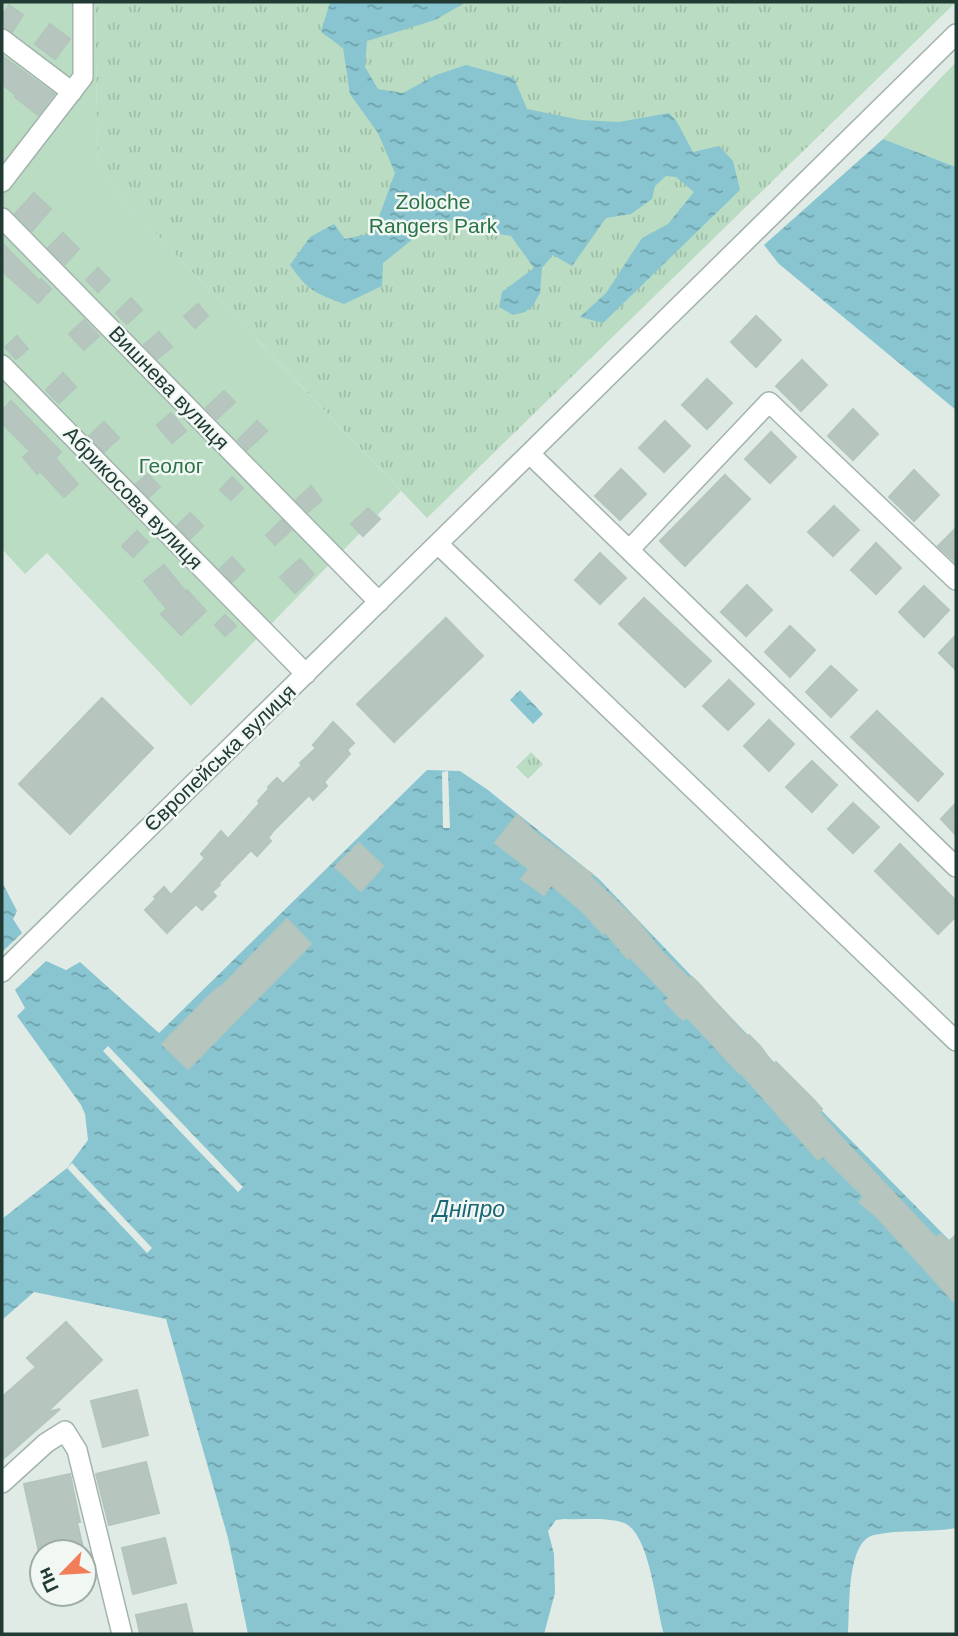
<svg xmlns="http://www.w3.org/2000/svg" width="958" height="1636" viewBox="0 0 958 1636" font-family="Arial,sans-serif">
	<defs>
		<pattern id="park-tufts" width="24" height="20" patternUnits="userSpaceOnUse" patternTransform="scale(1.75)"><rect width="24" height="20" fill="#b9dcc3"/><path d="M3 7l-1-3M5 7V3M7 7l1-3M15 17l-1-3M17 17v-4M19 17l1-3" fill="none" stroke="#9fbea8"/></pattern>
		<pattern id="water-ripples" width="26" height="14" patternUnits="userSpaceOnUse" patternTransform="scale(1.75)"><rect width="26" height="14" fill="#88c5d0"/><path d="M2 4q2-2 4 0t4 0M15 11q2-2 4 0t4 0" fill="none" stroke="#6fa1aa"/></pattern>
	</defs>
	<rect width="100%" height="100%" fill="#e0ebe6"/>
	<path fill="#b9dcc3" d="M2,2H95L98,173L401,491L191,706L47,553L25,574L2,549Z
		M956,62V167L883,139Z"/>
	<path fill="url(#park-tufts)" d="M95,2H956L427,518L98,173Z
		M531,752L543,764L528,779L516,767Z"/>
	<path fill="url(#water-ripples)" d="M330,2H466L435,20L367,41L365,67L378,89L403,93L436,75L466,65L514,78L527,109L581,120L619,122L669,113L677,122L693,152L719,146L733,161L740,190L603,323L580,317L606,293L642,238L668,224L694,192L676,177L666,176L655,186L652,199L631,214L606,218L572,266L553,255L542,268L540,293L532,307L525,312L513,315L499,307L502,292L534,268L511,236L484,232L451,220L418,235L383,263L382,286L344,304C315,293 308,291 290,265L310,237L334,224L345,239L373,233L395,173L378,133L350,94L343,48L321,32Z
		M883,139L956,167V410L779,264L764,245Z
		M520,690L543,714L533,724L510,700Z
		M427,770L460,771L488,790L599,879L765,1053L956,1247V1528C929,1533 901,1529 874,1535C846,1541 850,1610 848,1634H664C656,1608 650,1533 624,1523C606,1517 583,1520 564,1519L556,1520L548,1531L554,1554L555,1593L544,1634H248L228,1538L166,1319L34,1292L2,1320V1219L67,1168L88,1140L85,1114L81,1105L17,1016L25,1008L15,990L46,961L66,970L80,962L159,1033Z
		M2,882L17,911L13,919L22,933L2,952Z"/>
	<path fill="#e0ebe6" d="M448,771L450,828H443L442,772Z
		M108,1046L243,1187L238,1192L103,1051Z
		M72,1163L152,1248L147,1253L67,1168Z"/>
	<path fill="#b6c6bf" stroke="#b3c5bd" stroke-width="2" d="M9,5L23,15L12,32L2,26V17Z
		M50,24L70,39L55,59L35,44Z
		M2,56L54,94L38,115L15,97L16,95L2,84Z
		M34,193L51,209L32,231L15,214Z
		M63,233L79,249L65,264L48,248Z
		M2,243L39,281L41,279L51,289L38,303L2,271Z
		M98,268L110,280L98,292L86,280Z
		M131,298L142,310L127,324L116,313Z
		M198,304L208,316L195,328L184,316Z
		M756,316L781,340L756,367L731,342Z
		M84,320L99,336L84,350L69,334Z
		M159,332L172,347L157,359L144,345Z
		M17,336L28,349L16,359L5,347Z
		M802,360L827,385L801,411L776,386Z
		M63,373L76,387L59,403L46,390Z
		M707,379L732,403L707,429L682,405Z
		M224,391L235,402L217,419L206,408Z
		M11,401L61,452L55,458L78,484L64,497L40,471L37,474L23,457L30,451L2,423V411Z
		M853,409L878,434L853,460L828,436Z
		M171,413L186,431L172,443L157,425Z
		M257,421L267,431L247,450L238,440Z
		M665,421L690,446L664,472L639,448Z
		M104,422L119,438L104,452L89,436Z
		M771,432L796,457L770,483L745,459Z
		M621,469L646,494L620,520L595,496Z
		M914,470L939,495L914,521L889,497Z
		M148,474L160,487L149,497L136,484Z
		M725,475L750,499L685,566L660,541Z
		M232,477L243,488L231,500L220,490Z
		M311,486L322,500L308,512L296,500Z
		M834,506L859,530L833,556L808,532Z
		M368,508L380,519L363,536L351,524Z
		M190,513L203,526L190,539L177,526Z
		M282,520L291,530L275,545L266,535Z
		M956,528V563L938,546Z
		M137,531L148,542L133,557L122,546Z
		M876,543L901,568L876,594L851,570Z
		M600,553L626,578L600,604L575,580Z
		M232,557L244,570L232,582L220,569Z
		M300,559L314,574L295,593L280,577Z
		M164,565L186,592L187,590L206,611L181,635L161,614L167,609L144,581Z
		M747,585L772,610L746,636L721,612Z
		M924,586L949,610L924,637L899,612Z
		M644,598L711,661L685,687L619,624Z
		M225,615L236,626L225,636L215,625Z
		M446,618L483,656L394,742L357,704Z
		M790,626L815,650L790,677L765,652Z
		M956,635V670L939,653Z
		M831,666L857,690L831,717L806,692Z
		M729,680L754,704L728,730L703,706Z
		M102,698L153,748L70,834L19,784Z
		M877,711L943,774L918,801L851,737Z
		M769,720L794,744L769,771L744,746Z
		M333,722L354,743L347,750L350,754L324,782L327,786L313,800L309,795L274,830L268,838L271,841L257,856L251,850L218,884L220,885L212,892L216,896L202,910L196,904L167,933L145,910L156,899L154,897L164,887L171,895L205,858L201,854L221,831L228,839L260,803L258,801L269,789L268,787L277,778L283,784L302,765L300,763L316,748L313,745Z
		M812,761L837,785L812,812L786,787Z
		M853,803L879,827L853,853L828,829Z
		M956,803V835L941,819Z
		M517,815L537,834L592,874L590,876L637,921L662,952L690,979L692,977L700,985L747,1037L749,1035L760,1046L774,1065L776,1062L814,1100L822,1109L819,1112L838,1134L936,1238L941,1234L948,1242L956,1235V1304L877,1217L859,1202L864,1197L823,1156L818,1160L740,1072L739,1073L687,1017L683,1020L665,1002L669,998L630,957L628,959L605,932L603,934L583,912L551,885L544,895L521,879L529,869L495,843Z
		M359,843L383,866L361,891L335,867Z
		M900,844L956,901V916L938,934L875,871Z
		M287,919L311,944L188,1069L162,1044L208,997L219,987L220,988Z
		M66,1322L102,1360L47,1412L60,1409L2,1460V1397L36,1367L27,1358Z
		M137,1390L148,1435L103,1447L91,1401Z
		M146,1462L159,1513L109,1525L96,1474Z
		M70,1474L80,1522H77L84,1552H39L24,1484Z
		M165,1538L176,1583L133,1594L122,1548Z
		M186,1604L193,1634H140L136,1615Z"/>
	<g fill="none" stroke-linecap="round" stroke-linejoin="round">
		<g stroke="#a3b3ad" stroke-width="22">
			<path id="minor" d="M2,39L72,92
				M2,182L83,77V2
				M2,218L379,602
				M2,365L306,674
				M530,454L956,867
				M438,544L956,1041
				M630,549L769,402L956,580
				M2,972L956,34
				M2,1483L46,1443L65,1431L77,1450L122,1634"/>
		</g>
		<use href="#minor" stroke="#fff" stroke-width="19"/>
	</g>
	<g text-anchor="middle" stroke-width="5" stroke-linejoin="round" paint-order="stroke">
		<g font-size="21" fill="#2c7247" stroke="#f1f8f4">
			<text x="433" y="209">Zoloche<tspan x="433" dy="24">Rangers Park</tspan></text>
			<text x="171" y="473">Геолог</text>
		</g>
		<g font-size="21" fill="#213b34" stroke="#f1f8f4">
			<text transform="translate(169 388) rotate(46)" y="7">Вишнева вулиця</text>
			<text transform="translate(133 498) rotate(46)" y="7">Абрикосова вулиця</text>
			<text transform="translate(220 758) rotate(-44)" y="7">Європейська вулиця</text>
		</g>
		<g font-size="23" font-style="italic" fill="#1c6777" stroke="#f1f8f4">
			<text x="469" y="1217">Дніпро</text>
		</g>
	</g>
	<rect width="958" height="1636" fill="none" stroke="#213b34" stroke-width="7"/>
	<g transform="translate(63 1573) rotate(245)"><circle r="33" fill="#f1f8f4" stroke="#9eaca7" stroke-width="2"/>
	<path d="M0-5L12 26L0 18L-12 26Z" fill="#f17e59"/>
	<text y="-10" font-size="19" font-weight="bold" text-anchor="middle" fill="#213b34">Пн</text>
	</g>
</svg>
